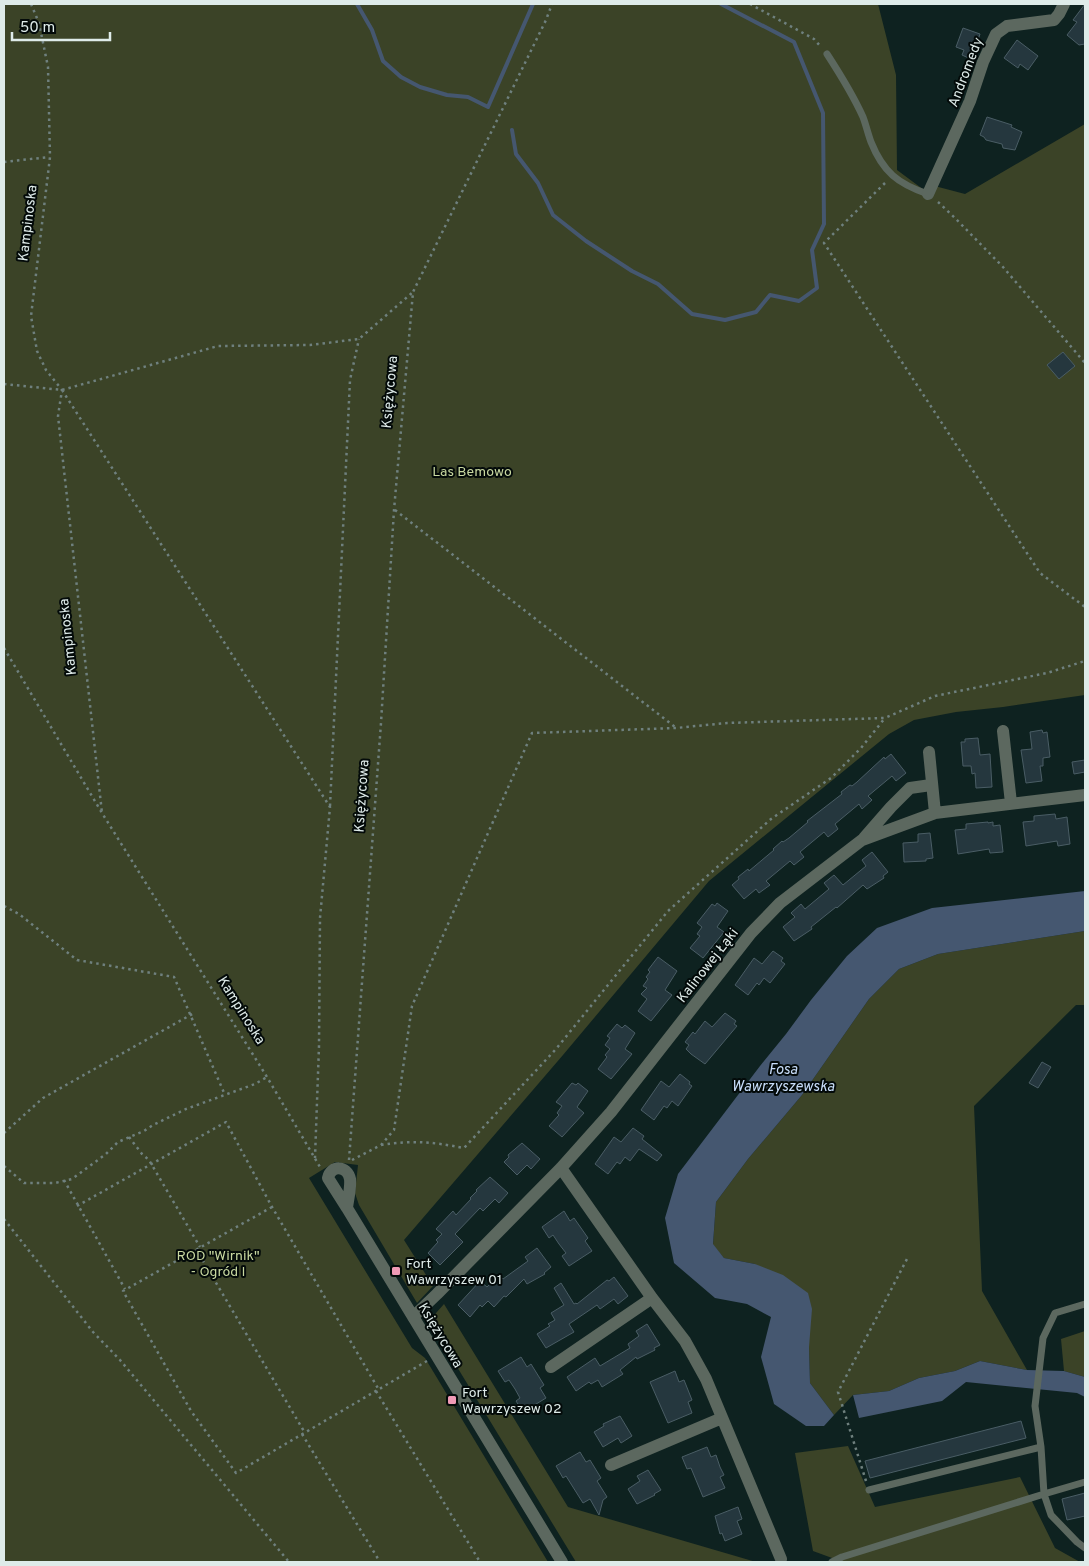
<svg xmlns="http://www.w3.org/2000/svg" width="1089" height="1566" viewBox="0 0 1089 1566" font-family="Overpass,sans-serif">
	<rect width="100%" height="100%" fill="#0e2220"/>
	<path fill="#3b4327" d="M4,4H878L896,75L897,170L924,190L927,184L965,194L1085,124V695L1003,707L956,712L914,720L889,734L709,881L563,1055L404,1240L433,1286L417,1303L359,1205L355,1193L358,1165L335,1162L309,1178L412,1348L425,1358L548,1562H4Z
		M1085,931V1005H1076L974,1106L982,1291L1027,1370L980,1361L955,1371L919,1378L889,1391L853,1395L834,1415L810,1383L809,1347L755,1264L724,1258L713,1245L716,1202L748,1159L802,1095L869,999L899,969L938,954Z
		M444,1304L568,1507L756,1562H576L429,1321Z
		M1085,1331V1377L1064,1371L1061,1339Z
		M848,1446L875,1507L1020,1477L1055,1548L1080,1562H843L813,1551L795,1453Z"/>
	<path fill="#455770" d="M1085,891V931L938,954L899,969L869,999L802,1095L748,1159L716,1202L713,1244L724,1258L755,1264L783,1275L808,1293L812,1309L809,1347L810,1383L834,1415L824,1426H806L774,1404L761,1357L771,1317L747,1304L715,1298L674,1263L665,1218L678,1174L760,1066L786,1034L811,1000L847,956L877,928L932,908Z
		M980,1361L1027,1370L1064,1371L1085,1377V1397L1077,1393L966,1382L942,1401L859,1418L853,1395L889,1391L919,1378L955,1371Z"/>
	<g fill="none" stroke-linecap="round" stroke-linejoin="round">
		<path stroke="#455770" stroke-width="4" d="M357,4L372,30L383,61L401,77L420,87L447,95L468,97L488,107L533,4
			M512,130L516,154L538,183L553,215L586,241L632,271L658,284L692,314L725,320L756,312L770,295L799,301L817,288L812,250L824,224L823,113L794,42L721,4"/>
	</g>
	<path fill="#25373e" stroke="#4a5d65" d="M1085,4V44L1079,45L1067,35L1077,22L1073,20Z
		M963,28L980,34L978,40L981,41L973,60L962,55L964,50L956,47Z
		M1017,40L1038,56L1028,70L1020,64L1018,68L1004,58Z
		M987,117L1012,125L1011,127L1022,132L1015,150L1003,148L1002,144L986,140L984,137L980,135Z
		M1063,352L1075,366L1059,379L1047,365Z
		M1042,730L1043,733L1047,732L1050,757L1043,758V766H1040L1042,781L1026,783L1021,750L1032,749L1030,732Z
		M978,738L980,755L990,754L992,787L976,788L975,773L972,774L971,766H963L961,742H965V739Z
		M891,754L906,773L896,781L892,776L868,796L872,800L862,809L859,804L835,824L838,829L828,837L824,832L800,852L804,857L794,865L790,861L766,881L770,885L759,893L756,889L744,899L732,885L739,879L738,877L748,869L749,871L774,850L773,849L782,841L783,842L789,838L808,822L807,821L842,794L841,792L850,785L852,786L857,782L884,757L885,759Z
		M1085,760V772L1074,774L1072,762Z
		M1055,814L1056,819L1067,817L1070,844L1058,846L1057,841L1026,846L1023,822L1034,821V816Z
		M988,822V823L993,822V826L1000,825L1003,852L990,853L989,849L958,854L955,830L966,829V824Z
		M930,833L933,858L926,859V861L904,862L903,843L918,842V834Z
		M872,852L888,872L883,876L884,878L867,889L863,885L837,908L836,907L811,927L812,929L794,941L783,927L795,917L791,913L801,904L805,909L829,889L824,883L834,875L843,885L866,866L862,860Z
		M717,903L728,911L717,927L724,932L703,958L690,948L700,936L697,934L702,927L697,923L712,904L715,906Z
		M773,951L783,958L781,961L785,964L770,983L764,978L759,985L757,983L748,995L735,985L754,958L762,964Z
		M658,957L677,971L665,990L672,995L651,1021L638,1011L647,999L641,994L647,988L643,986L648,979L646,977L650,972L648,970Z
		M725,1013L736,1021L734,1024L737,1026L705,1064L691,1054L686,1049L689,1045L685,1042L693,1032L695,1034L705,1021L712,1027Z
		M617,1024L622,1028L625,1025L635,1033L625,1049L632,1054L611,1079L598,1069L607,1057L605,1055L610,1049L605,1045L610,1038L607,1036Z
		M1042,1062L1051,1067L1038,1088L1029,1083Z
		M680,1074L690,1082L689,1084L692,1086L678,1106L672,1101L667,1108L664,1106L654,1120L641,1110L661,1081L669,1087Z
		M572,1083L576,1085L578,1083L588,1091L577,1107L584,1113L562,1137L549,1126L559,1115L557,1113L562,1106L556,1102Z
		M633,1128L644,1136L642,1139L662,1155L657,1161L639,1149L630,1161L625,1157L620,1164L617,1162L608,1174L595,1164L614,1137L621,1142Z
		M522,1143L540,1159L531,1169L527,1165L517,1175L504,1162L509,1157L508,1155Z
		M490,1177L508,1193L499,1203L495,1199L483,1211L480,1208L455,1234L463,1242L440,1265L428,1253L438,1242L436,1240L442,1234L436,1229L453,1211L456,1215L471,1199L470,1198L477,1191L476,1190Z
		M564,1211L570,1221L574,1218L588,1238L585,1241L592,1251L569,1266L562,1256L566,1253L559,1244L553,1235L549,1238L542,1227Z
		M537,1248L551,1267L544,1273L545,1274L527,1284L524,1279L506,1297L504,1296L494,1307L488,1301L482,1307L480,1305L470,1317L458,1305L480,1281L487,1287L499,1275L503,1279L528,1261L525,1257Z
		M614,1277L628,1296L618,1304L614,1299L600,1309L597,1305L569,1324L574,1332L546,1348L537,1334L550,1326L548,1324L555,1320L551,1313L564,1305L554,1288L561,1283L574,1304L576,1303L577,1304L607,1280L609,1281Z
		M647,1324L660,1345L654,1348L655,1350L637,1359L636,1357L620,1370L623,1374L602,1387L598,1380L591,1384L589,1382L576,1391L567,1377L595,1358L600,1366L630,1348L628,1344L639,1336L636,1331Z
		M521,1357L527,1367L531,1364L544,1385L540,1388L546,1398L523,1412L516,1401L520,1398L515,1389L509,1380L505,1382L498,1371Z
		M675,1371L679,1382L684,1380L692,1400L688,1402L692,1413L668,1423L650,1382Z
		M620,1416L632,1436L621,1443L618,1438L603,1447L594,1432L604,1426L603,1424Z
		M1021,1421L1026,1438L870,1478L865,1461Z
		M707,1447L711,1457L716,1455L720,1467L724,1475L720,1477L725,1488L703,1497L691,1468L687,1469L682,1457Z
		M580,1452L586,1462L590,1460L601,1478L597,1481L607,1497L603,1500L599,1515L590,1499L583,1503L566,1476L563,1478L556,1466Z
		M648,1470L661,1490L654,1494L655,1495L637,1504L628,1489L640,1481L637,1476Z
		M1085,1493V1516L1067,1520L1062,1499Z
		M738,1507L742,1519L737,1521L742,1534L725,1541L722,1533L720,1534L715,1516Z"/>
	<g fill="none" stroke-linecap="round" stroke-linejoin="round">
		<path stroke="#6f807e" stroke-width="2.5" stroke-dasharray="2.5 4" stroke-linecap="butt" d="M31,4L39,23L48,67L50,157L31,316L37,351L46,370L62,390L58,416L102,813
			M750,4L814,39L821,47
			M4,162L49,157
			M885,183L824,243L1040,573L1085,607
			M938,202L955,218L1003,267L1085,363
			M4,384L62,390L218,346L310,345L359,339L413,292
			M62,390L330,807L320,918L319,1046L315,1158
			M395,510L675,727
			M4,648L102,813L267,1077L320,1167
			M330,806L350,380L359,339
			M4,906L19,914L77,960L174,977L225,1095
			M4,1133L43,1098L194,1013
			M129,1137L142,1154L149,1160L200,1247
			M381,1145C413,1140 433,1142 464,1148L556,1049L668,911L771,819L831,778L861,748L885,718
			M349,1160L381,723L394,510L413,292L546,20L552,4
			M352,1160L381,1145L394,1130L412,1006L532,733L676,728L727,723L885,718L935,696L1047,673L1085,661
			M4,1166L24,1183H55L72,1179L106,1154L118,1142L144,1131L153,1125L186,1109L255,1084L267,1077
			M64,1180L125,1289
			M77,1206L226,1122L272,1207L379,1390
			M272,1207L123,1291L191,1411L236,1473L427,1361
			M4,1219L93,1332L120,1360L289,1562
			M196,1249L305,1433
			M376,1391L480,1562
			M302,1434L380,1562
			M866,1481L838,1392L908,1257"/>
		<path stroke="#5c685f" stroke-width="7" d="M827,54C840,74 853,95 863,117C866,125 868,134 871,142C883,172 898,184 928,194
			M1085,1304L1055,1313L1043,1338L1035,1406L1041,1447L1044,1494L1051,1515L1077,1542L1085,1548
			M869,1490L1041,1447
			M832,1562L842,1557L1044,1494L1085,1482"/>
		<path stroke="#5c685f" stroke-width="12" d="M928,194L970,101L983,62L996,34L1007,26L1054,20L1059,14L1064,4
			M1003,731L1011,803
			M929,752L935,813
			M864,838L891,807L910,788L931,785
			M561,1168L652,1298L685,1341L706,1379L781,1559
			M347,1208L328,1178C331,1165 347,1165 350,1179C351,1188 348,1199 347,1208L562,1562
			M413,1317L437,1294L561,1168L611,1112L751,933L780,903L862,840L935,813L1085,795
			M551,1367L652,1298
			M611,1465L722,1418"/>
	</g>
	<g fill="#f09ab6" stroke="#030a09" stroke-width="2">
		<rect x="391" y="1266" width="10" height="10" rx="2.5"/>
		<rect x="447" y="1395" width="10" height="10" rx="2.5"/>
	</g>
	<g text-anchor="middle" stroke-width="4" stroke-linejoin="round" paint-order="stroke">
		<g font-size="14" fill="#deebe9" stroke="#030a09">
			<text transform="translate(965 72) rotate(-69)" y="5">Andromedy</text>
			<text transform="translate(27 223) rotate(-83)" y="5">Kampinoska</text>
			<text transform="translate(389 392) rotate(-85)" y="5">Księżycowa</text>
			<text transform="translate(67 637) rotate(-96)" y="5">Kampinoska</text>
			<text transform="translate(361 796) rotate(-86)" y="5">Księżycowa</text>
			<text transform="translate(707 965) rotate(-52)" y="5">Kalinowej Łąki</text>
			<text transform="translate(242 1010) rotate(58)" y="5">Kampinoska</text>
			<text transform="translate(441 1335) rotate(59)" y="5">Księżycowa</text>
		</g>
		<g font-size="14" fill="#c8d8a0" stroke="#030a09">
			<text x="472" y="476">Las Bemowo</text>
			<text x="218" y="1260">ROD "Wirnik"<tspan x="218" dy="16">- Ogród I</tspan></text>
		</g>
		<g font-size="14" fill="#deebe9" stroke="#030a09" text-anchor="start">
			<text x="406" y="1268">Fort<tspan x="406" dy="16">Wawrzyszew 01</tspan></text>
			<text x="462" y="1397">Fort<tspan x="462" dy="16">Wawrzyszew 02</tspan></text>
		</g>
		<g font-size="15" font-style="italic" fill="#c8ddfa" stroke="#030a09">
			<text x="783" y="1074">Fosa<tspan x="783" dy="17">Wawrzyszewska</tspan></text>
		</g>
	</g>
	<rect width="1089" height="1566" fill="none" stroke="#deebe9" stroke-width="10"/>
	<path d="M12 32v8h98v-8" fill="none" stroke="#deebe9" stroke-width="2.5"/>
	<text x="20" y="32" font-size="15" fill="#deebe9" stroke="#030a09" stroke-width="4" paint-order="stroke">50 m</text>
</svg>
